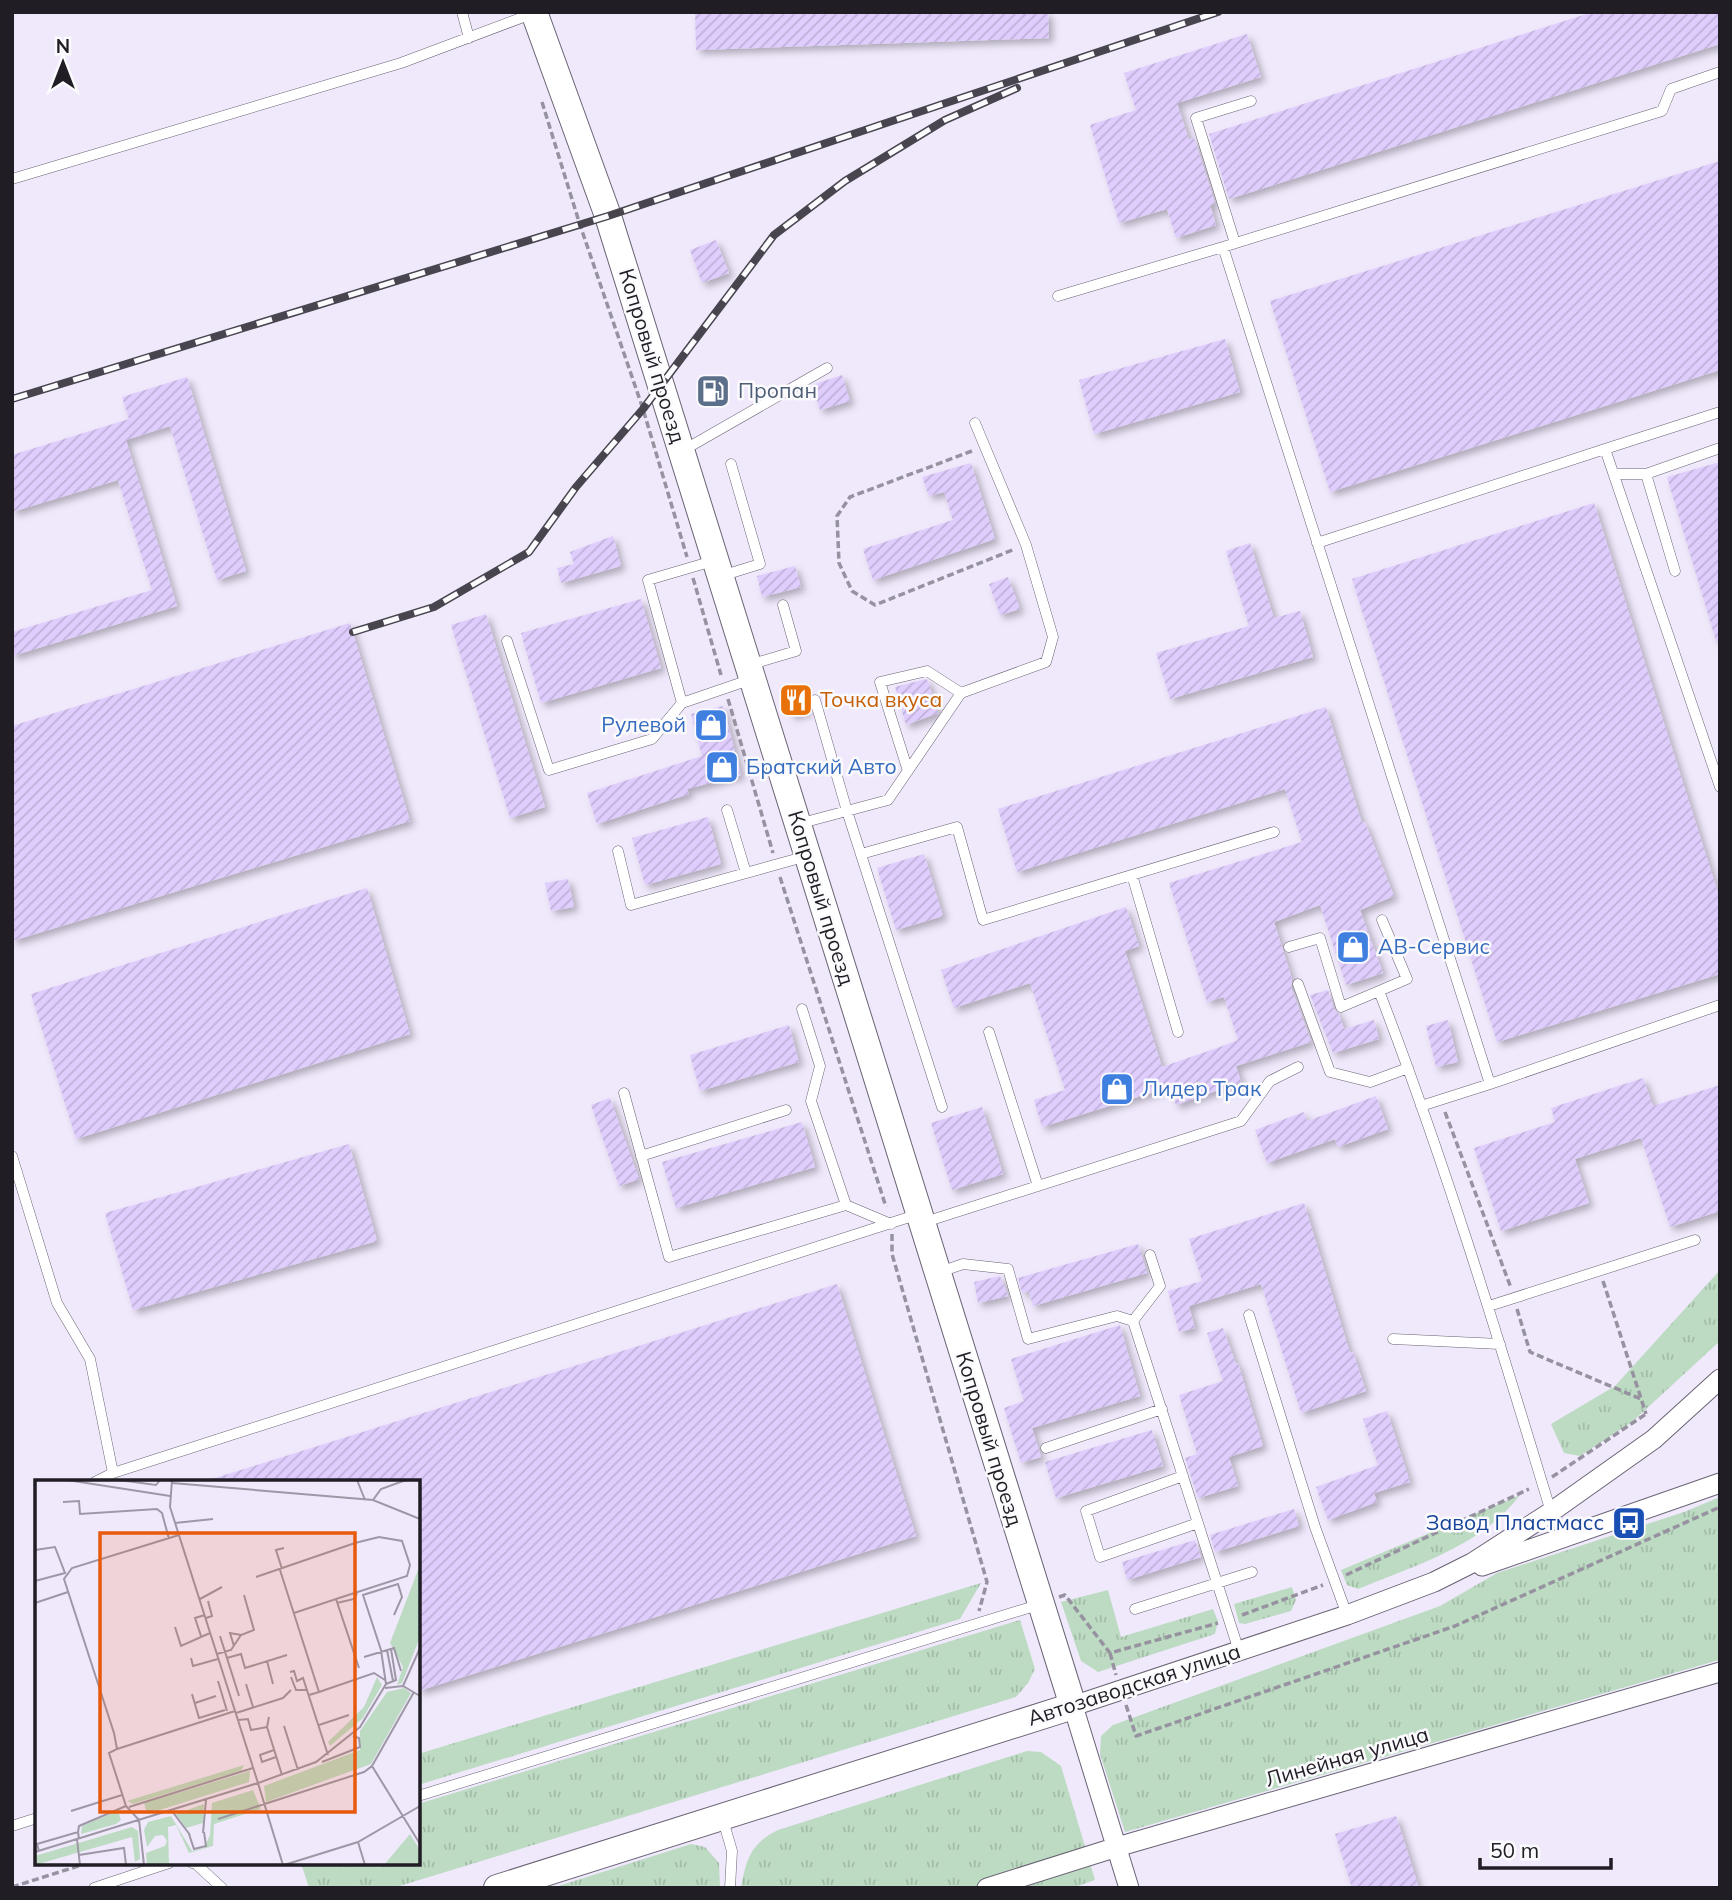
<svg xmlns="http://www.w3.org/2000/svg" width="1732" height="1900" viewBox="0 0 1732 1900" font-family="Mulish,sans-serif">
	<defs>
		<pattern id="grass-tufts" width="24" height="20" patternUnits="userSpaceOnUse" patternTransform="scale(1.75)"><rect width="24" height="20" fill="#bddbc3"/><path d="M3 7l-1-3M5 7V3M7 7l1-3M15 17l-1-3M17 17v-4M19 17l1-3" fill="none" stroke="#a2bca7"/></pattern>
		<pattern id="building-hatch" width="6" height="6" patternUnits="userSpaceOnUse" patternTransform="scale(1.75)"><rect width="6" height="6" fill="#dfcdfd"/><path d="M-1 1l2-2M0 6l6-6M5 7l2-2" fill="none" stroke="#bfb0d9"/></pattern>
		<filter id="shadow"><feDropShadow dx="4.5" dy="4.5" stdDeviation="3.5" flood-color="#0004"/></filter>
	</defs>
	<rect width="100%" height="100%" fill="#f0e9fc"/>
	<path fill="url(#grass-tufts)" d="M1720,1270V1341L1632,1422L1580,1456L1564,1453L1551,1424L1615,1386Z
		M1520,1495C1482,1546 1414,1566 1358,1589L1347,1585L1341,1570Z
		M1720,1497L1719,1660L1125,1832L1100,1754L1101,1736L1113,1725L1440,1606L1497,1573L1684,1512Z
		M981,1583L960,1619L418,1785V1754Z
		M1292,1587L1296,1600L1291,1611L1245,1624L1239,1623L1234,1604Z
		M1108,1590L1121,1637L1213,1609L1218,1621L1215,1634L1098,1672L1081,1661L1061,1602Z
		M1020,1620L1035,1669L1028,1683L1016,1697L393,1888H309L301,1863H418V1804Z
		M1027,1751L1041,1752L1061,1766L1095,1880L1072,1888H741C746,1859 751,1843 778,1830Z
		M691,1844L705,1847L719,1863L720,1888H552Z"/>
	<path fill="url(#building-hatch)" filter="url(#shadow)" d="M695,12H1048L1049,38L696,50Z
		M1593,12H1720V44L1229,199L1209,134Z
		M1247,34L1261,77L1177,103L1189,140L1194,138L1215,203L1210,205L1216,225L1176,238L1167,209L1119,223L1090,125L1136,110L1124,73Z
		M1720,161V370L1330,492L1270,301Z
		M716,240L729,273L702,283L690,250Z
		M1225,339L1240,392L1094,434L1079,380Z
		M842,375L850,401L820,410L812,385Z
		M187,377L246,571L217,580L170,426L126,440L177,606L12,656V632L152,590L118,480L12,512V455L129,419L122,397Z
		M1720,462V641H1716L1667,477Z
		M971,463L995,539L873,580L863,549L953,520L944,492L929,496L922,477Z
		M1594,503L1720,899V974L1497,1042L1352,579Z
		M613,536L621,566L561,583L557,568L574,564L570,552Z
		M1250,543L1274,618L1300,611L1313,657L1170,699L1156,653L1249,626L1226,551Z
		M795,566L801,587L762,597L757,576Z
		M1008,577L1020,609L1000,615L989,584Z
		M641,599L661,668L541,703L521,633Z
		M486,614L545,807L510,818L451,625Z
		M350,623L410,821L12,941V726Z
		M926,679L928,681L938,713L906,725L895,687Z
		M801,684L808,711L791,716L783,689Z
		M723,706L741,775L687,789L689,794L597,824L587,793L702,756L691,714Z
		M1326,707L1362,823L1365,822L1394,896L1360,910L1383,973L1346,985L1320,905L1274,922L1292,979L1291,987L1311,1042L1236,1066L1241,1082L1176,1105L1170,1087L1042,1127L1034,1100L1065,1090L1030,983L954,1008L941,970L1126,907L1139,946L1125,951L1162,1067L1220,1047L1238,1040L1224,997L1207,1002L1169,883L1302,842L1285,789L1017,872L998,809Z
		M708,817L721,864L645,885L632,838Z
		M924,854L943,916L896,930L877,868Z
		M568,879L574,907L551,911L545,883Z
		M367,888L410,1034L76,1139L31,994Z
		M1328,990L1334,1009L1339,1014L1344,1029L1374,1020L1379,1039L1333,1053L1310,995Z
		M1448,1020L1458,1062L1436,1067L1426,1026Z
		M789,1025L799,1062L700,1091L690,1055Z
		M1643,1078L1653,1106L1720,1085V1211L1670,1227L1641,1138L1575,1159L1589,1203L1501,1231L1474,1148L1555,1122L1551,1108Z
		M1376,1096L1388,1129L1338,1147L1335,1139L1267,1163L1255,1130L1304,1112L1307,1121Z
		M610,1098L639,1179L619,1186L591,1105Z
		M982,1107L1003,1174L952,1190L931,1123Z
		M802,1122L815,1167L676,1208L662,1162Z
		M349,1144L377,1241L133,1310L105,1213Z
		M1304,1203L1350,1353L1353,1352L1366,1391L1301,1413L1261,1284L1189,1306L1195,1328L1179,1332L1168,1291L1202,1281L1189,1239Z
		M1138,1244L1147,1273L1033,1306L1029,1291L1022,1293L1018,1278Z
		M1000,1276L1008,1296L978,1303L974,1282Z
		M837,1284L916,1536L418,1691V1482H213L212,1479Z
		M1120,1325L1140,1396L1032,1428L1041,1457L1021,1463L1004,1408L1024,1401L1011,1359Z
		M1223,1328L1236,1364L1238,1363L1263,1446L1229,1457L1238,1486L1198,1498L1185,1458L1197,1454L1179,1395L1223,1381L1207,1333Z
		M1387,1411L1410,1482L1374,1493L1377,1502L1328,1520L1316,1487L1378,1465L1363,1419Z
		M1152,1430L1163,1466L1056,1498L1045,1462Z
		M1294,1509L1299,1526L1215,1552L1210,1535Z
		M1195,1540L1201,1557L1127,1580L1122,1562Z
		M1396,1816L1419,1888H1352L1335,1834Z"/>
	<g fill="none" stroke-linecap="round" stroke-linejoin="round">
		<g stroke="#696373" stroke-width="11">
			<path id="service" d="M462,12L469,38
				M12,179L401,63L534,13
				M1235,243L1196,118L1251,101
				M1223,247L1490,1084L1421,1106
				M1058,296L1223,247L1662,111L1671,89L1720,72
				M1605,449L1720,412
				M682,451L827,368
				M1614,474H1646L1720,448
				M1646,474L1675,571
				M1317,543L1605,449L1720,787
				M721,576L760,564L731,464
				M507,641L549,770L652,739L682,703L752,679
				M749,665L796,651L783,605
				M815,700L847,811L942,1107
				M682,703L648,580L713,561
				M908,771L880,682L927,671L961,693
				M727,810L746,873
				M798,824L888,800L961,693L1046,662L1053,637L1026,545L975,423
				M618,851L631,905L807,856
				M861,854L957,827L983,920L1274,832
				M1132,875L1178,1032
				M1289,947L1320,938L1341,1007L1379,991C1445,1162 1498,1337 1551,1512
				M1298,984L1330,1072L1370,1082L1408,1068
				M1379,991L1407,979L1382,920
				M802,1009L820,1066L811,1101L846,1205L891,1224
				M989,1032L1038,1186
				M1490,1084L1720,1005
				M624,1093L669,1257L846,1205
				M12,1156L57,1303L90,1359L113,1473L95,1482
				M641,1156L786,1110
				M925,1222L1241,1121L1270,1081L1298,1067
				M940,1272L963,1264L1008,1269L1028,1339L1117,1316L1133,1321
				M1489,1306L1695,1240
				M1249,1315L1315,1527L1347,1615
				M1133,1321L1239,1651
				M1133,1321L1160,1286L1150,1255
				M1393,1339L1500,1344
				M1046,1448L1162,1409
				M113,1473L919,1214
				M1183,1476L1086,1511L1100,1557L1198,1523
				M1135,1609L1252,1572
				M418,1796L1041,1604
				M723,1820L732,1851L730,1888
				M12,1826L37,1818
				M192,1863L196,1864L222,1888
				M94,1888L169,1863"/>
		</g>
		<g stroke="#696373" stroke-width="21">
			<path id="minor" d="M1482,1566L1720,1483
				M987,1888L1117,1847L1720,1672
				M1129,1888L1073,1706L1347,1615L1434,1582L1472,1563L1551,1512L1654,1439L1720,1379"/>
		</g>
		<g stroke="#696373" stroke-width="28">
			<path id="secondary" d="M497,1888L1073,1706L608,216L534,12"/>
		</g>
		<path stroke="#9792a0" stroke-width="3.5" stroke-dasharray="7 3.5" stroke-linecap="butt" d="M542,102L580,225L643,409L687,557
			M972,451L850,497L837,516L839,563L852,591L875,605L1015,549
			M693,578L721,675
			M728,699L773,853
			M780,877L886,1207
			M1445,1112L1511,1288
			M892,1234V1254L987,1582L979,1611
			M1603,1281L1646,1414
			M1517,1309L1530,1352L1641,1399
			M1552,1477L1646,1414
			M1346,1575L1529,1489
			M1059,1597L1065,1595L1110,1653L1218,1623
			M1242,1615L1323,1585
			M1110,1653L1116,1675
			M1126,1705L1136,1736L1455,1626L1720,1507
			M12,1887L88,1863"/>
		<use href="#service" stroke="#fff" stroke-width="10"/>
		<use href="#minor" stroke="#fff" stroke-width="19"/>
		<use href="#secondary" stroke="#fff" stroke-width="26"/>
		<g stroke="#48454e" stroke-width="8">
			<path id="rail" d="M12,399L608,216L1218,12
				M353,632L434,607L529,552L576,487L643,409L774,235L845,181L945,120L1017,88"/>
		</g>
		<use href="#rail" stroke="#fbfafd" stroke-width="5" stroke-dasharray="16" stroke-linecap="butt"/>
	</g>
	<defs>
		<g id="fuel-square" transform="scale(1.75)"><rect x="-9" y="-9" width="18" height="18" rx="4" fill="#5c6f8a" stroke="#fbfafd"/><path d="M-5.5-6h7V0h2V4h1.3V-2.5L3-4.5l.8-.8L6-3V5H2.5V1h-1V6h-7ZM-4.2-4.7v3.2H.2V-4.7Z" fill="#fff"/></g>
		<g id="restaurant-square" transform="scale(1.75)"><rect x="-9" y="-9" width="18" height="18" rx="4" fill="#e8710a" stroke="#fbfafd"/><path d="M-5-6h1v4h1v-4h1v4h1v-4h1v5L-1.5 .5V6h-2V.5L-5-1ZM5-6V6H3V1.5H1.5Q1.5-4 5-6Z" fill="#fff"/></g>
		<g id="shop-square" transform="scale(1.75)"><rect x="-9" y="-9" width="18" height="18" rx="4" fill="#3f7fe0" stroke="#fbfafd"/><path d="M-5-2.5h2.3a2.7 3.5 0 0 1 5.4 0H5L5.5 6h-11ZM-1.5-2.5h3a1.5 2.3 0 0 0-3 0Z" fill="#fff"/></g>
		<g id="bus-square" transform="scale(1.75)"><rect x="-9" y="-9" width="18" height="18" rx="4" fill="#1a4fb4" stroke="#fbfafd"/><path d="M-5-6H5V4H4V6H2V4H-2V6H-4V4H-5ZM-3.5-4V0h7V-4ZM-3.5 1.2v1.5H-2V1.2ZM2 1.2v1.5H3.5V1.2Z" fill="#fff"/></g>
	</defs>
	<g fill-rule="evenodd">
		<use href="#fuel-square" x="713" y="391"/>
		<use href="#restaurant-square" x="796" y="700"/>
		<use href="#shop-square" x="711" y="725"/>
		<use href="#shop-square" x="722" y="767"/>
		<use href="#shop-square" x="1353" y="947"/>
		<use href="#shop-square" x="1117" y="1089"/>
		<use href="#bus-square" x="1629" y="1523"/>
	</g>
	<g text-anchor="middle" stroke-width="5" stroke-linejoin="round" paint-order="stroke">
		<g font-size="21" fill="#201d24" stroke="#fbfafd">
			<text transform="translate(652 356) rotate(73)" y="7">Копровый проезд</text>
			<text transform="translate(821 898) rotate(73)" y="7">Копровый проезд</text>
			<text transform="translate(989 1439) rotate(73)" y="7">Копровый проезд</text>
			<text transform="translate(1134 1685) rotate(-18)" y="7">Автозаводская улица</text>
			<text transform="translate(1347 1757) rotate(-16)" y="7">Линейная улица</text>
		</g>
		<g font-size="21" fill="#4e5e75" stroke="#fbfafd" text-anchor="start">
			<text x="738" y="398">Пропан</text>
		</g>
		<g font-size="21" fill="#c56008" stroke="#fbfafd" text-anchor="start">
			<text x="820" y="707">Точка вкуса</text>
		</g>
		<g font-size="21" fill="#366cbe" stroke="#fbfafd" text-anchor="start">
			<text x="686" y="732" text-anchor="end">Рулевой</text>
			<text x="746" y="774">Братский Авто</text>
			<text x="1378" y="954">АВ-Сервис</text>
			<text x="1142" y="1096">Лидер Трак</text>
		</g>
		<g font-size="21" fill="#164399" stroke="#fbfafd" text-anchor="end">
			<text x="1604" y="1530">Завод Пластмасс</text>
		</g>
	</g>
	<g transform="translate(35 1480)">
		<rect width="385" height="385" fill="#f0e9fc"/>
		<path d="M385,85V157L367,203L362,205L368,187L355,163ZM342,197L347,205L328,238L295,266L293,262L329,227ZM369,208L376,213L336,284L231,322L229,306L325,270V251L352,212ZM209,285L206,291L98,324L92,321ZM215,291L214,302L112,334L109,323ZM218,310L226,329L179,344L178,366L154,373L141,345L133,347L134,385H112L111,373L130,366L132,361L128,355L120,356L112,367L109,350L113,342L136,336L157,371L169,368L175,355L177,323ZM169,324L168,343L151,348L141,334ZM83,331L86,340L81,344L46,354L47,346ZM97,347L103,351L105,379L100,382L97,357L0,385V376Z" fill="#bddbc3"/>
		<path d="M375,354L385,370V385H349Z" fill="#bddbc3"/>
		<path fill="none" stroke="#9d97a6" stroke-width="2" d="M32,0L135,16M84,0L121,5L125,0M322,0L330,20M137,3L338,20L385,39M338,20L346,9L371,0M28,22L44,21L45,34L122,29L127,33L134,59M140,43L178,39M0,70L20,67L30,93L0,101M247,89L241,70L249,68M245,90L284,212L274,215M221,97L320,63L344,57L367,61L375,85L372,96L301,119M165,119L187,107M0,123L33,112M302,123L319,119L322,113M259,133L301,119L324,188M171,138L177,136L173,121M140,147L146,166L175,153M166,156L160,138L170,135M185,156L204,216M199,166L195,153L206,155M352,170L358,201M182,174L196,170L206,155L219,150L209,115M329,177L359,168L366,191M156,178L158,186L183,179M192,178L206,174L210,188L252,175M232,181L238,204M255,192L259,191L262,201L268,198L293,275M256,197L261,210H272M183,201L192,231M211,204L218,227M351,204L361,200L356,169M368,206L385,168M350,208L368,206L385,216M284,212L339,193L350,200M157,214L164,238L190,230M160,223L181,216M201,233L248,218L256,210M234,237L232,247L247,295M203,240L213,239L216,250L232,247M284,245L314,235M249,246L263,290M82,269L200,231M239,270L225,275L227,282L241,277M287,282L325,267L324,258L318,256M337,286L385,364M94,327L218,288M36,331L87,315M137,331L155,355M183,339L329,292L337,286L379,212M43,352L44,346L91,326M168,353L171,320M154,354L159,369L171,366L169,352M42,359L45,385M323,362L330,385M4,371L2,364L43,352L44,359M0,372L223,303L135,27L137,0M44,375L89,368L91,385M109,385L104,340L91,326L74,273L82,269L79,253L29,99L37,88L144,55M248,385L223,303L281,282L325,247L351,204L346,170L328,115L363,104L367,117L359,135M249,385L323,362L385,326"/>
		<path fill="#e8590c" fill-opacity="0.15" stroke="#e8590c" stroke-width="3.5" d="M65,53H320V332H65Z"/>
		<rect width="385" height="385" fill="none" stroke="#201d24" stroke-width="3.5"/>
	</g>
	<rect width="1732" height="1900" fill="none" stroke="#201d24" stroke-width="28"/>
	<g transform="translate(63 63)" stroke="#fbfafd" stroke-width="5" paint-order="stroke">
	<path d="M0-5L12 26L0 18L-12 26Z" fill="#201d24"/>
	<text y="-10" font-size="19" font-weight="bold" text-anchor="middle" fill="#201d24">N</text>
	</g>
	<path d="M1480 1858v10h131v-10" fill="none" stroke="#201d24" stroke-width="3.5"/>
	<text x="1490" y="1858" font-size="21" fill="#201d24" stroke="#fbfafd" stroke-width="5" paint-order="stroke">50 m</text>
</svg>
